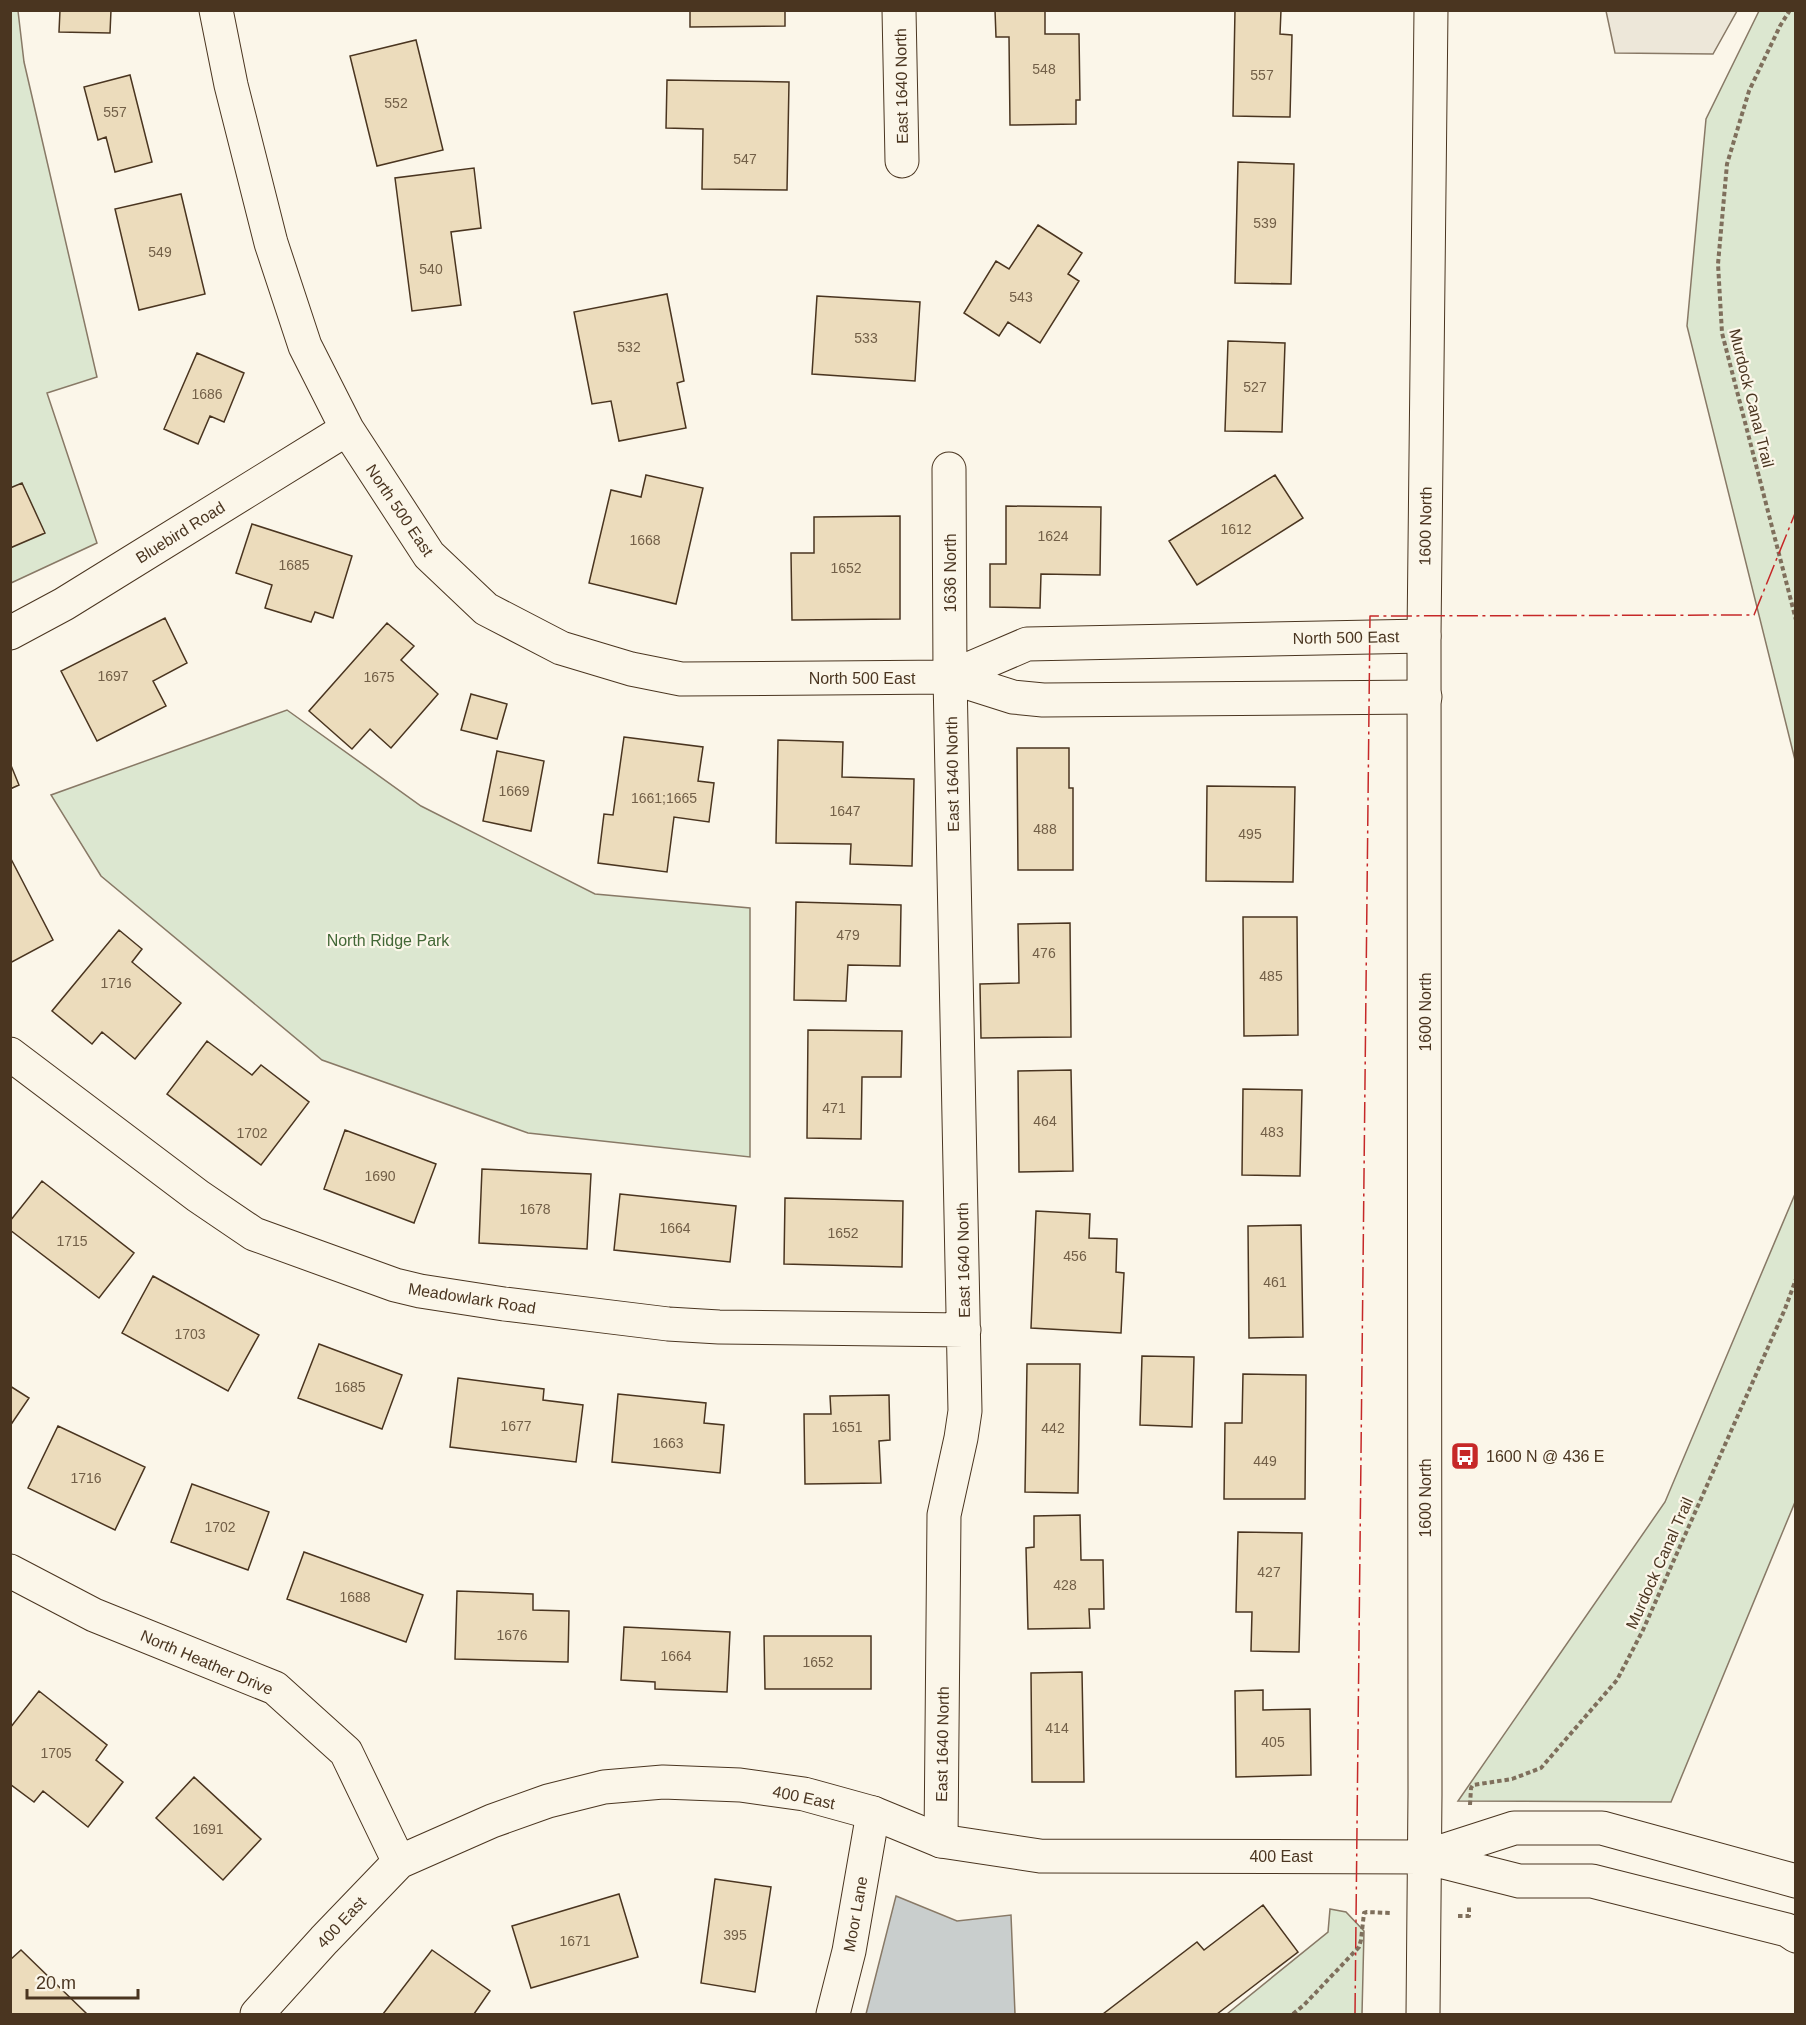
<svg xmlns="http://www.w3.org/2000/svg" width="1806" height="2025" viewBox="0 0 1806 2025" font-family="Helvetica,sans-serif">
	<rect width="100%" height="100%" fill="#fbf6e9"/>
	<path fill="#dce7d0" stroke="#887966" stroke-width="1.5" d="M10,11H18L24,62L97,377L47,393L97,543L11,583Z
		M1759,11H1796L1795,760L1687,326L1706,119Z
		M287,710L421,806L595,894L750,908V1157L528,1133L322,1060L101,876L51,795Z
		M1795,1194V1502L1671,1802L1458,1801L1665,1502Z
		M1330,1909L1346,1912L1364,1931L1362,2014H1227L1328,1932Z"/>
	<path fill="#ede7d9" stroke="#887966" stroke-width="1.5" d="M1606,11V10L1737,11L1713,54L1615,53Z"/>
	<path fill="#c9cecd" stroke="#887966" stroke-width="1.5" d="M896,1896L957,1921L1011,1915L1015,2014H866Z"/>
	<path fill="#ecdcbc" stroke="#4a3520" stroke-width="1.5" d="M60,10H111L110,33L59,32Z
		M690,10H785V26L690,27Z
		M995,10H1045V34H1079L1080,100H1076V124L1010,125L1009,37H996Z
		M1235,10H1281L1280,34L1292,35L1290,117L1233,116Z
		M416,40L443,150L377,166L350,56Z
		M130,75L152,162L115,172L106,137L98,140L84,87Z
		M667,80L789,82L787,190L702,189L703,129L666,128Z
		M1238,162L1294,164L1291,284L1235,283Z
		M474,168L481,228L451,232L461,305L412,311L395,178Z
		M181,194L205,294L139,310L115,209Z
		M1038,225L1082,253L1068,274L1079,281L1040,343L1008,322L999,336L964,313L996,261L1009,269Z
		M667,294L684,381L677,383L686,428L619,441L611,401L592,404L574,312Z
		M817,296L920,302L915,381L812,374Z
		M1228,341L1285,343L1282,432L1225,431Z
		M197,353L244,373L224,422L210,416L198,444L164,429Z
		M646,475L703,488L676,604L589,583L611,490L641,497Z
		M1275,475L1303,518L1197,585L1169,541Z
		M22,483L45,533L10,548V488Z
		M1006,506L1101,507L1100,575L1041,574L1040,608L990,607V564H1006Z
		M900,516V619L792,620L791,553H814V517Z
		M252,524L352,556L333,618L315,612L311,622L265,608L272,585L236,573Z
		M165,618L187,663L153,681L166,706L97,741L61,671Z
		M387,623L414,646L401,660L438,694L391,748L370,729L352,749L309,711Z
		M471,694L507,704L497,739L461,730Z
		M624,737L703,747L698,781L714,783L709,822L674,817L667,872L598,863L604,814L613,815Z
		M778,740L843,742L842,777L914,779L912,866L850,864L851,844L776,843Z
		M1017,748H1069V788H1073V870H1018Z
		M497,751L544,761L531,831L483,821Z
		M10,763L19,785L10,789Z
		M1207,786L1295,787L1293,882L1206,881Z
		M10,857L53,940L10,963Z
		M796,902L901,905L900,966L848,965L846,1001L794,1000Z
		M1243,917H1297L1298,1035L1244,1036Z
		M1070,923L1071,1037L981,1038L980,984L1019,983L1018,924Z
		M119,930L142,949L132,962L181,1003L135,1059L102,1032L92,1044L52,1011Z
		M808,1030L902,1031L901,1077H862L861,1139L807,1138Z
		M207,1041L252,1075L261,1065L309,1102L261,1165L167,1094Z
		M1071,1070L1073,1171L1019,1172L1018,1071Z
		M1243,1089L1302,1090L1300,1176L1242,1175Z
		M345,1130L436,1164L414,1223L324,1189Z
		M482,1169L591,1174L587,1249L479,1243Z
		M42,1181L134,1253L99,1298L10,1230V1221Z
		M620,1194L736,1206L730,1262L614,1250Z
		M785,1198L903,1201L902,1267L784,1264Z
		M1036,1211L1090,1214L1089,1238L1117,1239L1116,1272L1124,1273L1121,1333L1031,1328Z
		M1301,1225L1303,1337L1249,1338L1248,1226Z
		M153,1276L259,1335L228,1391L122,1333Z
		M319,1344L402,1375L382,1429L298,1398Z
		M1142,1356L1194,1357L1192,1427L1140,1425Z
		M1027,1364H1080L1078,1493L1025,1492Z
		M1243,1374L1306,1375L1305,1499H1224L1225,1423H1242Z
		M458,1378L544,1389L543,1400L583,1405L576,1462L450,1447Z
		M10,1386L29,1398L10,1426Z
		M618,1394L706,1403L704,1423L724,1425L720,1473L612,1462Z
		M889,1395L890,1440L879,1441L881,1483L805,1484L804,1414H831L830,1396Z
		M58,1426L145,1467L115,1530L28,1488Z
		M192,1484L269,1512L248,1570L171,1542Z
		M1080,1515L1081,1560H1103L1104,1609H1089L1090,1628L1028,1629L1026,1548L1034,1547V1516Z
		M1238,1532L1302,1533L1299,1652L1251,1651L1252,1612H1236Z
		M304,1552L423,1595L406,1642L287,1599Z
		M457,1591L533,1594V1610L569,1611L568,1662L455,1659Z
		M624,1627L730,1632L727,1692L655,1689V1682L621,1680Z
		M764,1636H871V1689H765Z
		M1082,1672L1084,1782H1032L1031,1673Z
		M1263,1690V1710L1310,1709L1311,1775L1236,1777L1235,1691Z
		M39,1691L107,1745L96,1760L123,1782L88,1827L43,1791L34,1802L10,1784V1728Z
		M194,1777L261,1839L223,1880L156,1818Z
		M715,1879L771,1887L755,1992L701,1983Z
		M619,1894L638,1957L531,1988L512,1926Z
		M1263,1905L1298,1952L1217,2014H1103L1197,1942L1204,1950Z
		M21,1950L87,2014H10V1960Z
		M432,1950L490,1991L474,2014H383Z"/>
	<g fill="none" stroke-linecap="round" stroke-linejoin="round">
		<g stroke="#4a3520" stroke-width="35">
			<path id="street" d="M216,10L231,85L271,243L305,346L347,429L429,555L486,609L561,648L631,669L681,679L950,677L1013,697L1043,700L1425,697
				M899,10L902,161
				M10,633L64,604L347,429
				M950,677L1027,644L1424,636
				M10,1054L198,1196L254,1234L395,1285L420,1291L504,1304L668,1324L719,1327L964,1330
				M10,1571L94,1615L275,1688L346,1752L399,1862
				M941,1841L944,1515L961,1438L965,1411L950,677L949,469
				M833,2014L849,1951L873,1813"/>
		</g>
		<g stroke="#4a3520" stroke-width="35">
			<path id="secondary" d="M1424,1857L1514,1828H1602L1796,1881
				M257,2014L324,1940L399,1862L492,1821L548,1801L604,1787L663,1782L740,1785L804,1794L873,1813L941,1841L1040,1856L1424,1857L1519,1881H1592L1787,1930L1796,1936
				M1423,2014L1425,1794L1424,636L1431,10"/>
		</g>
		<path stroke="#7f6f5c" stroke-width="4" stroke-dasharray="4.5 3" stroke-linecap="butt" d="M1790,10L1780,26L1749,91L1727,164L1718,264L1722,333L1796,620
			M1470,1805L1471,1788L1473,1785L1512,1779L1541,1768L1617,1680L1643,1630L1785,1309L1796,1279
			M1458,1916H1469V1905
			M1293,2014L1304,2005L1359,1947L1361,1940L1364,1913L1367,1912L1390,1913"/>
		<use href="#street" stroke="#fbf6e9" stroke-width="33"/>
		<use href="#secondary" stroke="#fbf6e9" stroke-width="33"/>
		<path stroke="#c62828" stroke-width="1.5" stroke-dasharray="21 4.5 3 4.5" stroke-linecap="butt" d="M1355,2014L1370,616L1754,615L1796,511"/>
	</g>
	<defs>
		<g id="bus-square" transform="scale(1.5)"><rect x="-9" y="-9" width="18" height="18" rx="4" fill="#c62828" stroke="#fbf6e9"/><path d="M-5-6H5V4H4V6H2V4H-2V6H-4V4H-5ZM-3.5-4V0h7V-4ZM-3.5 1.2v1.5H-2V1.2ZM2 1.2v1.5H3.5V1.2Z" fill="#fff"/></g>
	</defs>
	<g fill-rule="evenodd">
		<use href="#bus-square" x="1465" y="1456"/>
	</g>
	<g text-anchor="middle" stroke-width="4.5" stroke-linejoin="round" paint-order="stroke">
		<g font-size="14" fill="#725f47">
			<text x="1044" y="74">548</text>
			<text x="1262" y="80">557</text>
			<text x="396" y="108">552</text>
			<text x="115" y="117">557</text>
			<text x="745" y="164">547</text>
			<text x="1265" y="228">539</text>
			<text x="160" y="257">549</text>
			<text x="431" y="274">540</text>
			<text x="1021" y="302">543</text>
			<text x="866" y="343">533</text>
			<text x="629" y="352">532</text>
			<text x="1255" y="392">527</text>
			<text x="207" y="399">1686</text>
			<text x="1236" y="534">1612</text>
			<text x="1053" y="541">1624</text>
			<text x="645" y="545">1668</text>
			<text x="294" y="570">1685</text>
			<text x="846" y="573">1652</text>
			<text x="113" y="681">1697</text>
			<text x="379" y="682">1675</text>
			<text x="514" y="796">1669</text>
			<text x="664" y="803">1661;1665</text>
			<text x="845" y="816">1647</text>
			<text x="1045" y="834">488</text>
			<text x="1250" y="839">495</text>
			<text x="848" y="940">479</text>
			<text x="1044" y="958">476</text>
			<text x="1271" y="981">485</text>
			<text x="116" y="988">1716</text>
			<text x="834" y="1113">471</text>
			<text x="1045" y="1126">464</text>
			<text x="1272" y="1137">483</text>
			<text x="252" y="1138">1702</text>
			<text x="380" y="1181">1690</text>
			<text x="535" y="1214">1678</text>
			<text x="675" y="1233">1664</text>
			<text x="843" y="1238">1652</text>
			<text x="72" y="1246">1715</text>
			<text x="1075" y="1261">456</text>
			<text x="1275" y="1287">461</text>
			<text x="190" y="1339">1703</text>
			<text x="350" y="1392">1685</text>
			<text x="516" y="1431">1677</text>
			<text x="847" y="1432">1651</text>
			<text x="1053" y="1433">442</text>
			<text x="668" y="1448">1663</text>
			<text x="1265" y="1466">449</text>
			<text x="86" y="1483">1716</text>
			<text x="220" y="1532">1702</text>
			<text x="1269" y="1577">427</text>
			<text x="1065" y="1590">428</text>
			<text x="355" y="1602">1688</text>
			<text x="512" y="1640">1676</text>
			<text x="676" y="1661">1664</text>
			<text x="818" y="1667">1652</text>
			<text x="1057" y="1733">414</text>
			<text x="1273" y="1747">405</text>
			<text x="56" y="1758">1705</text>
			<text x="208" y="1834">1691</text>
			<text x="735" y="1940">395</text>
			<text x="575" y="1946">1671</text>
		</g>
		<g font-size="16" fill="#4a3520" stroke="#fbf6e9">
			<text transform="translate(901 86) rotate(-91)" y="6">East 1640 North</text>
			<text transform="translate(1752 398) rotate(76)" y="6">Murdock Canal Trail</text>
			<text transform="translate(400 510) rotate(56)" y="6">North 500 East</text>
			<text transform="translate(1425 526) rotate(-89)" y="6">1600 North</text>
			<text transform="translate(180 532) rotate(-32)" y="6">Bluebird Road</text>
			<text transform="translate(950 573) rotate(-90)" y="6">1636 North</text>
			<text transform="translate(1346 637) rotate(-1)" y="6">North 500 East</text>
			<text x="862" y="684">North 500 East</text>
			<text transform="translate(952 774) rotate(-91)" y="6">East 1640 North</text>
			<text transform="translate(1425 1012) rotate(-90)" y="6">1600 North</text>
			<text transform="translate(963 1260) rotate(-91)" y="6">East 1640 North</text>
			<text transform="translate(472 1298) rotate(9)" y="6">Meadowlark Road</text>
			<text transform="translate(1425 1498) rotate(-90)" y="6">1600 North</text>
			<text transform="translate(1659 1563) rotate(-66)" y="6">Murdock Canal Trail</text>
			<text transform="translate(207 1662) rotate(23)" y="6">North Heather Drive</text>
			<text transform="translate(942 1744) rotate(-89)" y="6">East 1640 North</text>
			<text transform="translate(804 1797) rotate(12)" y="6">400 East</text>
			<text x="1281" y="1862">400 East</text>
			<text transform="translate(855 1914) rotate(-80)" y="6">Moor Lane</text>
			<text transform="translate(341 1922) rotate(-47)" y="6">400 East</text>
		</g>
		<g font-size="16" fill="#436837" stroke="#fbf6e9">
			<text x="388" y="946">North Ridge Park</text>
		</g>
		<g font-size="16" fill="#4a3520" stroke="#fbf6e9" text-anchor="start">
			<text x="1486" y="1462">1600 N @ 436 E</text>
		</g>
	</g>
	<rect width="1806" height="2025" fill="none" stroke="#4a3520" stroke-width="24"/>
	<path d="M27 1989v9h111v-9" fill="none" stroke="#4a3520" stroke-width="3"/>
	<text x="36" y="1989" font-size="18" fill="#4a3520" stroke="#fbf6e9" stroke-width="4.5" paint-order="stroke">20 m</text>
</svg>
